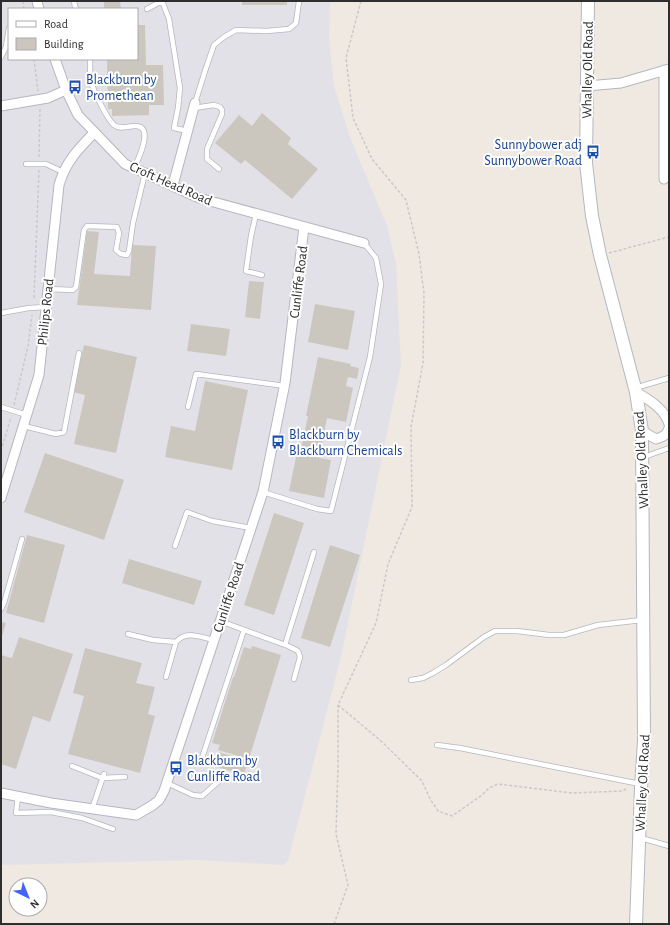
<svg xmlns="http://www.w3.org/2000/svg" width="670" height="925" viewBox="0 0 670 925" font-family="'Alegreya Sans',sans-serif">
	<rect width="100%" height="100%" fill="#efe9e1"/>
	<path fill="#e3e1e8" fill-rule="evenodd" d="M1,1H330L329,40L334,86L350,137L387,226L396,264L401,365L341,657L288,861L283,865L198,860L1,865ZM9,9H137V59H9Z"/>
	<path fill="#cbc7bf" d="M104,1H120L121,9H104Z
		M242,1H287V5H242Z
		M137,25H145L146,65H163L164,105H149V115L112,116V109H108L107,59H137Z
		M262,113L291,138L288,144L318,169L292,199L245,160L241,164L215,143L239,115L252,126Z
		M87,231L99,232L94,274L130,276L132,245L156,246L151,310L77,305Z
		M249,281L264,282L260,319L245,317Z
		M315,304L355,311L348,350L308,342Z
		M191,324L230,329L226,356L187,351Z
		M84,345L137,357L116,453L74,444L85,395L73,392Z
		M318,357L351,364L350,366L359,368L357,379L348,377L346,386L353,388L346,422L327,418L319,458L331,460L324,498L289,491L297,453L300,454L308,416H306Z
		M205,381L248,390L232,470L165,457L171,426L195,431Z
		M45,453L124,480L104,540L24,512Z
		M274,513L304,523L274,615L244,605Z
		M27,535L65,545L44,623L6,613Z
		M330,545L360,555L330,647L301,638Z
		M129,559L202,581L194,605L122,583Z
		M1,622L6,623L1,639Z
		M19,637L73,654L50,722L33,716L16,769L1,764V655L12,658Z
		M252,646L281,655L249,759L218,750L220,745L212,743L233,677H234L244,647L251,649Z
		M85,648L142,663L136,683L155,687L148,714L155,716L140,773L68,754L84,696L73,693Z
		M218,752L248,761L244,775L214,766Z"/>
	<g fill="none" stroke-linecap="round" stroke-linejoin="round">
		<g stroke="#b4b7c1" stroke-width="6">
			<path id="service" d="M74,1L75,7L77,9
				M147,9L162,1L169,19L180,88L178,108L174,128L188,131
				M1,57L6,47L9,28
				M90,59C90,66 90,74 91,81C93,90 107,119 114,125C120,130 128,126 135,126C155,125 138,160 134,168
				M195,103L206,68L214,45L224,37L236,30L267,31L289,29L296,23L299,1
				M194,108L214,105L220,107L222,110V114L207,149V159L219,169
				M26,164H46L63,172
				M256,214L251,236L246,271L262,275
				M48,289L73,290L76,287L84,230L87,226L117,227L119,233L116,250L121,254L127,255L129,251L133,223L145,173
				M1,313L29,308L46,307
				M635,388L669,378
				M1,407L27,415
				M188,407L196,374L285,386
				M24,426L56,434L64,432L79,353
				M644,457L669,448
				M263,492L317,509L331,511L370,357L381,284L376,258L364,243
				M175,546L187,512L212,521L251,528
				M1,609L4,603L22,539
				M220,621L288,646L298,651L300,657L294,679
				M128,634L153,640L176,642
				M285,645L314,552
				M166,677L176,642C186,630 200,637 214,640
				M411,680L423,678L433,673L446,665L484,637L495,631H517L549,635H564L598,625L642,620
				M437,745L460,748L635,783L641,782
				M202,758L244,630
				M72,766L102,778L125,777
				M167,783L193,795L202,796L218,782
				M18,796L16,813L51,812L82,818L113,829
				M92,809L104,774
				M641,838L669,846"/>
		</g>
		<g stroke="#b4b7c1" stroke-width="11">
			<path id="minor" d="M37,1L39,9
				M55,59L66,90L78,115L125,164L199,198L364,243
				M664,70V179
				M587,86L621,83L669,69
				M1,106L48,98L66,90
				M173,185L195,103
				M636,392C648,399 665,409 669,424
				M642,431L656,439C663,437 667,435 669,428
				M1,498L39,375L59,185C65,163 78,149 94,133
				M1,793L51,803L136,815L153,805L159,800L164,791L263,492L285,383L304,227"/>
		</g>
		<g stroke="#b4b7c1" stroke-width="14">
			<path id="tertiary" d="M588,1L586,163L592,216L600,255L636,392L642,431L644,740L641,788L636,924"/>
		</g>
		<path stroke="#c9c9c9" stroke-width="1.5" stroke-dasharray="3 2" stroke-linecap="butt" d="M23,1L24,9
			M34,59L38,91
			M39,157L40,109
			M609,253L669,237
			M34,298L39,170
			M14,405L28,346L32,315
			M1,451L11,417
			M338,705L381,741L422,781L430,799L438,811L452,816L482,795L489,788L498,784L572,793L623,791L627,788
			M334,924L348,885L336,834L338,766V705L376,623L388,564L412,507L411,427L423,363L424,293L419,254L406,200L372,159L353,118L346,58L361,1"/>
		<use href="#service" stroke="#fff" stroke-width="4.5"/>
		<use href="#minor" stroke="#fff" stroke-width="9"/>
		<use href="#tertiary" stroke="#fff" stroke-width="12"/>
	</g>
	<defs>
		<g id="bus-bare" transform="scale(1.08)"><path d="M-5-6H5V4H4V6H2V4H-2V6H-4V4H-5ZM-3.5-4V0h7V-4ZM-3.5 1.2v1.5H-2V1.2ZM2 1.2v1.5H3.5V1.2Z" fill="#1a4fb4" stroke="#fff" stroke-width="2.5" paint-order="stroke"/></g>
	</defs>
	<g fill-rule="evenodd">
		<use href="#bus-bare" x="75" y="87"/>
		<use href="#bus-bare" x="593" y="152"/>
		<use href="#bus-bare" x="278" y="442"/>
		<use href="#bus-bare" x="176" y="768"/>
	</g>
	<g text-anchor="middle" stroke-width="4" stroke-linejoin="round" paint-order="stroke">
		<g font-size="14" fill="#2e2e2e" stroke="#fff">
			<text transform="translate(587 70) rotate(-89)" y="5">Whalley Old Road</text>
			<text transform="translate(171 183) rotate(24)" y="5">Croft Head Road</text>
			<text transform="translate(298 282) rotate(-83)" y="5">Cunliffe Road</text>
			<text transform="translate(45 312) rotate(-84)" y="5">Philips Road</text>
			<text transform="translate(641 460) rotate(-93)" y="5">Whalley Old Road</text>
			<text transform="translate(228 597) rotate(-72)" y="5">Cunliffe Road</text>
			<text transform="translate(642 783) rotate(-87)" y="5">Whalley Old Road</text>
		</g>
		<g font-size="14" fill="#164399" stroke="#fff" text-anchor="start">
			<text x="86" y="84">Blackburn by<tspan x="86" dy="16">Promethean</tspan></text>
			<text x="582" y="149" text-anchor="end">Sunnybower adj<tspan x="582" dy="16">Sunnybower Road</tspan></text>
			<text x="289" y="439">Blackburn by<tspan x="289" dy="16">Blackburn Chemicals</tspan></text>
			<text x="187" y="765">Blackburn by<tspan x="187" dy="16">Cunliffe Road</tspan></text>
		</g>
	</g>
	<rect width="670" height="925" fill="none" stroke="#2e2e2e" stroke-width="4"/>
	<rect x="8" y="8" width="130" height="52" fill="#ffffff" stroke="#ababab"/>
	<rect x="16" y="21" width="20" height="6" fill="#ffffff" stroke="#ababab"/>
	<text x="44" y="28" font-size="12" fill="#2e2e2e">Road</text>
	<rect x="16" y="38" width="20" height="12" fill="#cbc7bf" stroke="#ababab"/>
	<text x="44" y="48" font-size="12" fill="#2e2e2e">Building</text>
	<g transform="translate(28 897) rotate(137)"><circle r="19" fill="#ffffff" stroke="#ababab"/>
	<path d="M0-3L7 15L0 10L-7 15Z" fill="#4264fb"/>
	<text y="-6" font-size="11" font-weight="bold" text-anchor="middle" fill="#2e2e2e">N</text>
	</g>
</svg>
